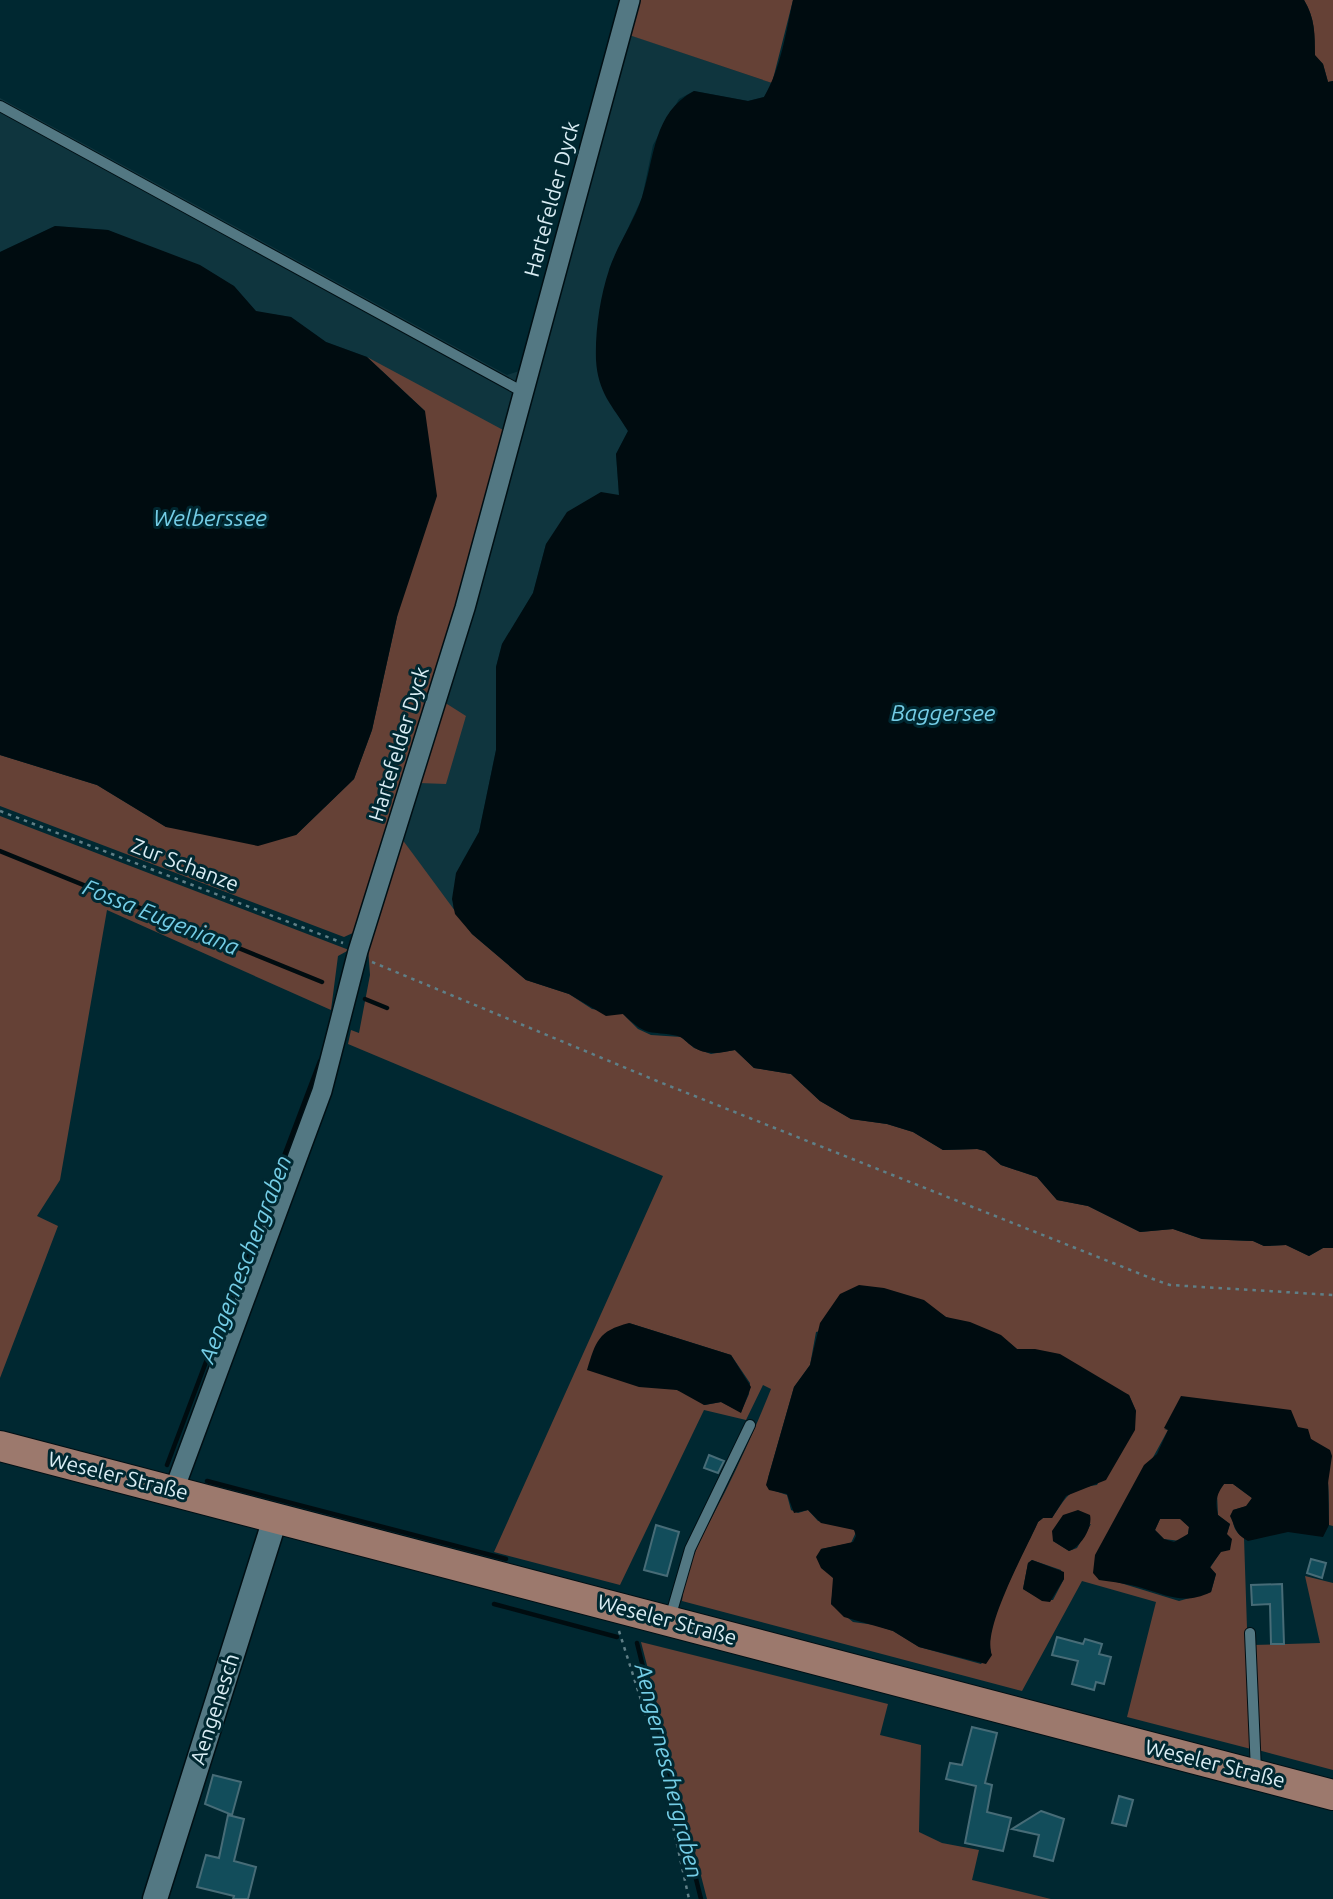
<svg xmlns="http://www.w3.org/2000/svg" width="1333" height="1899" viewBox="0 0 1333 1899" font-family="Ubuntu,sans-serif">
	<rect width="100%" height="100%" fill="#002831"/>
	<path fill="#0f353e" d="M630,35L772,83L764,97L748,101L694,91L679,99L653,145L642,198L609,269L618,415L628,431L616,454L619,495L546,544L533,593L502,644L496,667V750L479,832L462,862L453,907L455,914L402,839L419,783L466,717L444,702L367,357L326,342L291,317L256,312L234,286L108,230L55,226L0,252V98L507,375L522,370Z"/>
	<path fill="#654136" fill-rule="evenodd" d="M638,0H793L772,83L629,35Z
		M1304,0H1333V81L1328,82L1323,64L1314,55C1315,35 1315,18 1304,0Z
		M367,357L505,431L459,600L355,932L344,937L0,806V755L97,785L166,827L296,835L354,779L372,730L397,617L425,411Z
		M444,702L466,716L446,784L419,783Z
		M0,816L349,950L338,956L331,1010L107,910L60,1180L37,1216L58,1226L0,1378Z
		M402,839L472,934L526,980L569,994L592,1009L623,1014L638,1029L651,1035L681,1037L694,1048L711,1054L735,1050L754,1068L791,1074L820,1101L851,1119L887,1124L913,1132L943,1150L978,1149L985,1151L1001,1165L1037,1177L1057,1200L1088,1206L1140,1232L1173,1229L1202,1239L1253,1241L1264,1246L1286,1245L1309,1256L1323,1248H1333V1526L1329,1525C1328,1498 1333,1457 1311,1439L1164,1429L1168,1430L1151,1461L1114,1581L1179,1601L1211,1592L1216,1574L1210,1568L1221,1551L1230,1524L1218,1515L1217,1493L1224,1484H1233L1252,1498L1247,1506L1233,1510C1232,1523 1233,1531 1244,1538L1251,1749L1127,1717L1156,1602L1082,1581L1022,1691L682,1601C686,1561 707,1528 725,1492C742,1458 757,1424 771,1389L763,1385L746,1420L704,1410L620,1585L494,1552L663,1176L348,1044L351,1030L359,1033L370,975L368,947ZM929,1306L946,1317L1006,1340L1017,1349L1129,1395L1136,1411L1097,1485C1068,1489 1067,1496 1052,1518H1043L1038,1522C1025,1551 983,1624 991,1652L981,1664L919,1647L893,1631L875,1625L853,1622L831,1604L834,1580L821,1549L851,1543L856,1532L849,1526L818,1521L808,1510L798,1513L791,1510L787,1495L772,1490L768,1478L794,1387L810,1365L816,1332ZM629,1323L731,1355L750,1383L749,1394L741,1412L721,1402L705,1405L686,1393L668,1387ZM1091,1524L1077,1548L1069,1551L1053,1541ZM1032,1560L1061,1570L1064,1579L1053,1600H1042L1023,1589L1028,1563Z
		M1180,1518L1189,1527L1188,1534L1180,1541L1164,1539L1155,1530L1160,1519Z
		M1305,1576L1333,1583V1770L1258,1750L1253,1645L1320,1643Z
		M641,1642L888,1704L880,1735L921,1745L919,1832L942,1843L979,1850L972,1880L1051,1899H707Z"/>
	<path fill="#000c10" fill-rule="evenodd" d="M793,0H1304C1315,18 1315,35 1315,55L1323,64L1328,82L1333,81V1248H1323L1309,1256L1286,1245L1264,1246L1253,1241L1202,1239L1173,1229L1140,1232L1088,1206L1057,1200L1037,1177L1001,1165L985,1151L977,1149L943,1150L913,1132L887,1124L851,1119L820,1101L791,1074L754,1068L735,1050C720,1053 705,1056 692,1046C687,1043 684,1038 678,1036C648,1030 648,1038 623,1014L606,1016L569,994L526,980L472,934L455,914L452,899L456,873L479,832L496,750V667L502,644L533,593L546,544L567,512L601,492L619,495L616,454L628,431C612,405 598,393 596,360C595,331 600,297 609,270C617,245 634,222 642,197C655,156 653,113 694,91L748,101L764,97C781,68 786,32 793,0Z
		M55,226L108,230L200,265L234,286L256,311L291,317L326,342L367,357L425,411L437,496L397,617L372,730L354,779L296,835L258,846L166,827L97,785L0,755V252Z
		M859,1285L884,1288L924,1300L946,1317L970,1322L1001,1335L1017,1349H1035L1060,1354L1129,1395L1136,1411L1135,1430L1106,1480L1066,1496L1052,1518H1043L1038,1522C1026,1550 981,1630 992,1655L986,1664L919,1647L893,1631L844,1617L831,1604L833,1578L821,1568L816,1557L821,1549L853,1542L856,1536L854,1530L821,1523L808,1510L794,1513L787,1494L769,1490L766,1485L794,1387L810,1365L820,1323L840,1294Z
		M629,1323L731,1355L751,1387L741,1413L721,1402L704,1405L677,1390L639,1387L587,1370C596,1341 598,1331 629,1323Z
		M1181,1396L1291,1410L1298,1427L1308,1429L1311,1439L1330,1450L1332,1456L1328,1483L1329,1525L1323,1537L1288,1532L1248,1541C1235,1534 1236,1528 1230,1516L1233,1510L1246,1506L1252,1498L1233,1484H1224C1216,1495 1215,1502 1218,1515L1230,1524L1227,1534L1232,1539L1230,1550L1221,1552L1210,1567L1216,1574L1211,1592C1184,1605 1169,1596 1142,1588C1129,1584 1113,1582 1099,1580L1093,1573L1095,1555L1144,1465L1157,1454L1168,1430L1164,1428ZM1160,1519H1180L1189,1527L1188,1534L1174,1542L1164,1539L1155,1530Z
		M1078,1510L1090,1515C1093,1527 1081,1547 1069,1551L1053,1541L1052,1531L1063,1515Z
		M1032,1560L1064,1572V1579L1050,1602L1042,1601L1023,1589L1028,1563Z"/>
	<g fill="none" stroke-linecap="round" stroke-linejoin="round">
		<path stroke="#000c10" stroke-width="4.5" d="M0,851L322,982
			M365,999L387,1008
			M167,1465L320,1061
			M207,1481L506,1559
			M494,1604L617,1637
			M637,1643L701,1899"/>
	</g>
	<path fill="#124d5b" stroke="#476c77" stroke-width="2" d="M709,1455L724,1461L718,1473L704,1468Z
		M656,1525L679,1532L667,1576L644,1570Z
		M1311,1559L1326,1563L1322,1578L1307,1573Z
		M1282,1584L1284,1644H1271L1270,1604L1252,1605L1251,1585Z
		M1057,1637L1083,1644L1085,1639L1102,1644L1099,1654L1111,1657L1104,1684L1096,1682L1094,1690L1072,1684L1078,1661L1052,1655Z
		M972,1727L997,1733L985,1783L992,1785L987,1812L1011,1818L1003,1851L965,1843L976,1786L946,1779L950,1763L962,1765Z
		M213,1775L241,1782L232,1815L205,1804Z
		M1119,1796L1133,1800L1126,1826L1112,1823Z
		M1041,1811L1064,1819L1053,1861L1034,1856L1039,1835L1012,1829Z
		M228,1815L244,1819L234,1861L256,1867L248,1899H233L234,1896L197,1887L206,1855L219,1858Z"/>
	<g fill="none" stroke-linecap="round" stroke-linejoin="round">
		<g stroke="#000f14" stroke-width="12">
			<path id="service" d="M0,106L523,392
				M670,1618L690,1549L750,1425
				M1250,1633L1256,1771"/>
		</g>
		<g stroke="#000f14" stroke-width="22">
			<path id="minor" d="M174,1490L322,1091L358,951L465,608L630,0"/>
		</g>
		<g stroke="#000f14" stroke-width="27">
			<path id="tertiary" d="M155,1899L275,1519"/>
		</g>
		<g stroke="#000f14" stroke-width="32">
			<path id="primary" d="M0,1446L1333,1795"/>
		</g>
		<path stroke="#5f7f87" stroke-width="2.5" stroke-dasharray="3.5 5" stroke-linecap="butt" d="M0,811L343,943
			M372,962L657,1081L1158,1281L1170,1285L1333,1295
			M619,1631L655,1744L689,1899"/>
		<use href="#service" stroke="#537883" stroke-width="10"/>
		<use href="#minor" stroke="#537883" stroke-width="19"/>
		<use href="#tertiary" stroke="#537883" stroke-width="24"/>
		<use href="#primary" stroke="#9c796d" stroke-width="30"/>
	</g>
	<g text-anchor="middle" stroke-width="6" stroke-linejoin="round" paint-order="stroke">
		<g font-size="21" fill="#d9edf4" stroke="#002831">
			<text transform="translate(552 199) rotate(-75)" y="7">Hartefelder Dyck</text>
			<text transform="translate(399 744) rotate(-73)" y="7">Hartefelder Dyck</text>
			<text transform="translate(185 865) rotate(21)" y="7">Zur Schanze</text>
			<text transform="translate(118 1476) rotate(14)" y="7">Weseler Straße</text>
			<text transform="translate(667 1620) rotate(15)" y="7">Weseler Straße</text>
			<text transform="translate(215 1709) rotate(-72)" y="7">Aengenesch</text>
			<text transform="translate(1215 1764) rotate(14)" y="7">Weseler Straße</text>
		</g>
		<g font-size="23" font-style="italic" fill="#74cde6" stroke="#002831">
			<text x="210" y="526">Welberssee</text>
			<text x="943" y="721">Baggersee</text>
			<text transform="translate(161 917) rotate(22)" y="8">Fossa Eugeniana</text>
			<text transform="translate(245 1259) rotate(-69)" y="8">Aengerneschergraben</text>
			<text transform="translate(669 1771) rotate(76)" y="8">Aengerneschergraben</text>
		</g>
	</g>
</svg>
